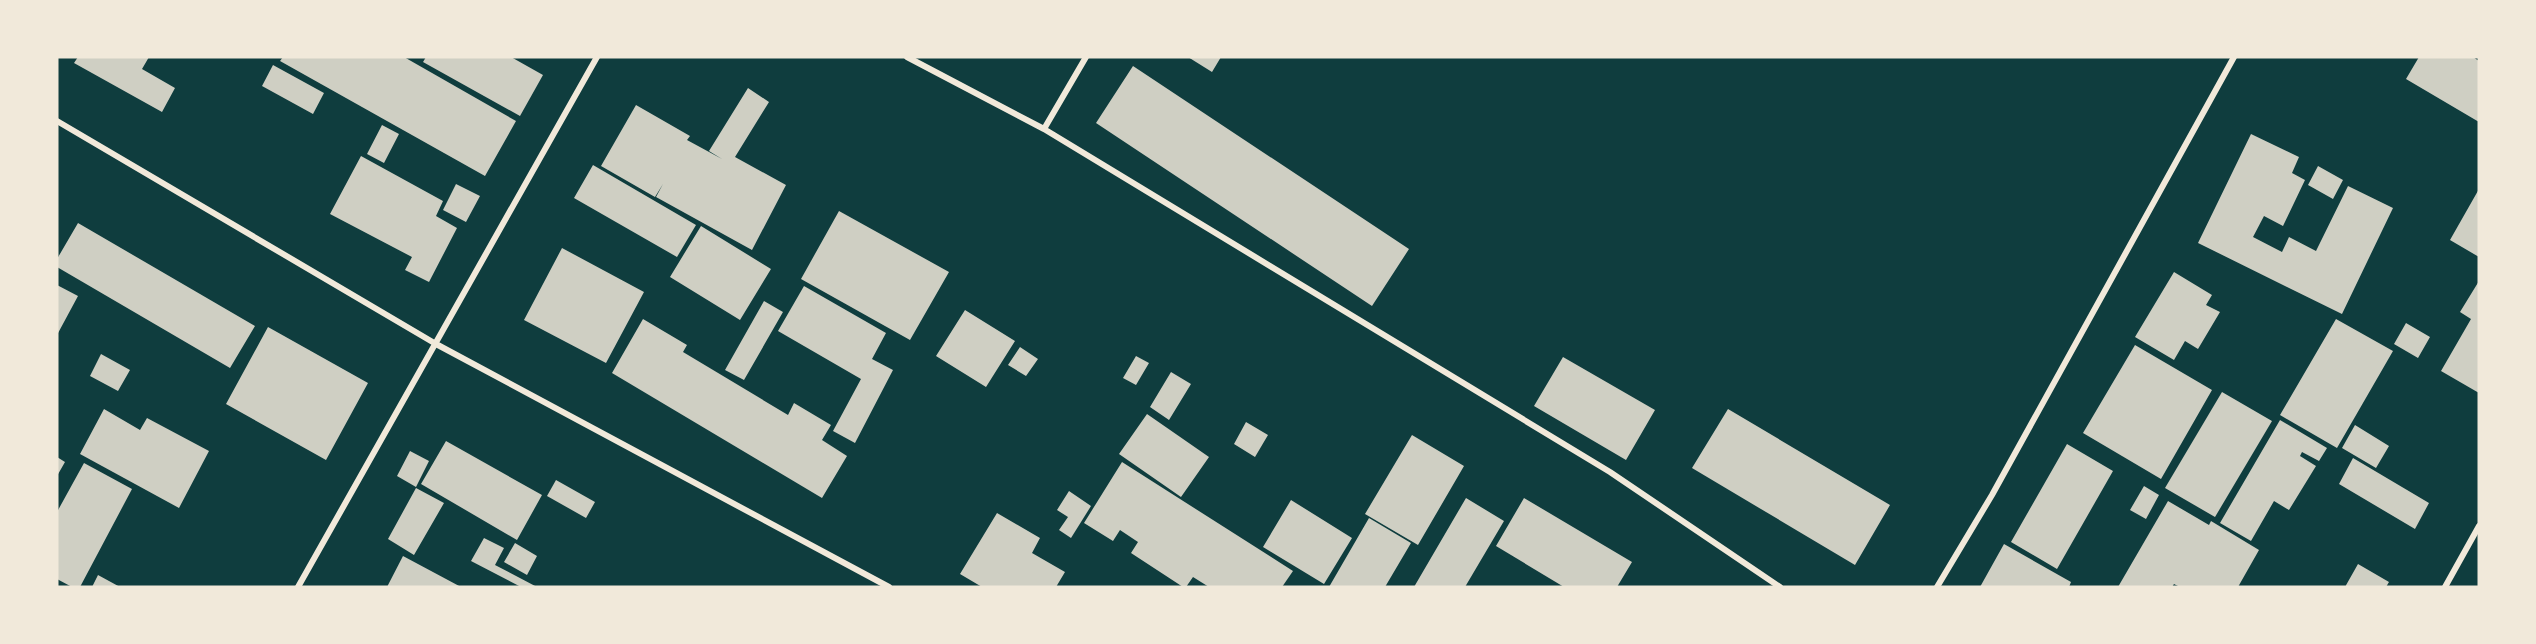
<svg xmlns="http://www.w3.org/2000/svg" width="2536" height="644" viewBox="0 0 2536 644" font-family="Figtree,sans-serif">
	<rect width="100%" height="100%" fill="#0f3d3e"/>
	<path fill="#cfcfc3" d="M78,57H149L142,69L175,88L162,112L74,63Z
		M283,57H404L516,121L485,176L280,61Z
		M426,57H511L543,75L520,116L423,62Z
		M1188,57H1221L1212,72Z
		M2419,57H2473L2479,61V122L2406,79Z
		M273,65L324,93L313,114L262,86Z
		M1133,66L1409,249L1372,306L1096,123Z
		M748,88L769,102L735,157L786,185L752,250L656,197L663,184L655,197L601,166L636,105L690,136L687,140L722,159L709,151Z
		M382,125L399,134L384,163L367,154Z
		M2251,134L2299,157L2292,173L2305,180L2283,226L2264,216L2253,237L2282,252L2289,237L2316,251L2348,186L2393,208L2342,314L2198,243Z
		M361,156L443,201L436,216L457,228L429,282L405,270L412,257L330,214Z
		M593,165L696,225L677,257L574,198Z
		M2318,166L2343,180L2333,199L2308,185Z
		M456,184L480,196L466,222L443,210Z
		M2479,189V257L2450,240Z
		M839,211L949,272L910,340L801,279Z
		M78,223L255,326L230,368L57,267V259Z
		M701,226L771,269L740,320L670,277Z
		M562,248L644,292L606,363L524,320Z
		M2174,272L2212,295L2206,305L2220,312L2198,349L2185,341L2174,360L2135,337Z
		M2479,281V393L2441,371L2471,319L2460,312Z
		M57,285L78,296L57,335Z
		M804,286L886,333L872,359L893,370L855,443L833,431L861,379L778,331Z
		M764,301L783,312L744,380L725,370Z
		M965,310L1015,341L986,387L936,356Z
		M643,319L687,345L683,352L788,415L794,403L831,425L822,440L847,456L822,498L612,373Z
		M2336,319L2393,351L2337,448L2280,415Z
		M2406,323L2430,337L2418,358L2394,344Z
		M268,327L368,383L326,460L226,404Z
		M2135,345L2212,390L2161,479L2083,433Z
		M1020,347L1038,359L1026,376L1008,365Z
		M101,354L130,370L118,391L90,376Z
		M1136,356L1149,363L1136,385L1123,378Z
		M1563,357L1655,410L1626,460L1534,406Z
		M1171,372L1191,384L1169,420L1150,407Z
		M2222,392L2272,421L2215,517L2165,488Z
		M104,409L140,430L147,418L209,451L179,508L80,454Z
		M1728,409L1890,505L1855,565L1692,468Z
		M1147,414L1209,457L1181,497L1119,454Z
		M2280,420L2327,448L2319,461L2302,452L2300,456L2316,466L2289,510L2274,501L2251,541L2220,523Z
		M1246,422L1268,435L1255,457L1234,444Z
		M2355,425L2389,446L2376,468L2342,448Z
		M1412,435L1464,466L1418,545L1365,514Z
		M446,441L542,495L517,540L421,484Z
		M2067,444L2113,471L2057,569L2011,542Z
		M410,451L429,461L416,487L397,476Z
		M57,457L65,462L57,476Z
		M2353,458L2429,503L2415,529L2339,484Z
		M1122,462L1293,571L1282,587H1209L1193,577L1186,587H1183L1131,553L1138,542L1120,530L1113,541L1084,523Z
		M84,463L132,489L80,587H72L57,579V512Z
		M556,480L595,502L586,518L547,496Z
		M2144,486L2159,495L2146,519L2130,510Z
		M416,488L444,503L414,555L388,539Z
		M1069,491L1091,506L1071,538L1059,530L1068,517L1057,510Z
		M1466,498L1504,521L1465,587H1414Z
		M1524,498L1632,562L1617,587H1564L1496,546Z
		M1291,500L1352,538L1324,584L1263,547Z
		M2168,501L2209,525L2211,521L2259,550L2238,587H2180L2174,584L2172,587H2118Z
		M997,513L1040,538L1032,553L1065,572L1056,587H982L960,574Z
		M1369,518L1411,543L1385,587H1329Z
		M484,538L504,548L495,565L537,587H521L471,561Z
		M515,543L537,556L527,575L504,562Z
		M2004,544L2071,582L2069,587H1980Z
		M403,556L461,587H387Z
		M2358,564L2389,582L2386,587H2345Z
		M98,575L120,587H92Z"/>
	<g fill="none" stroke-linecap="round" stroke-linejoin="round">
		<path stroke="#f1e9da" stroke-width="6" d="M907,57L1044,129L1610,472L1780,587
			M57,121L436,344L889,587
			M1044,129L1086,57
			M298,587L597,57
			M1937,587L1992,495L2234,57
			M2445,587L2479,526"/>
	</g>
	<rect width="2536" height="644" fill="none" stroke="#f1e9da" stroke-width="117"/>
</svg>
